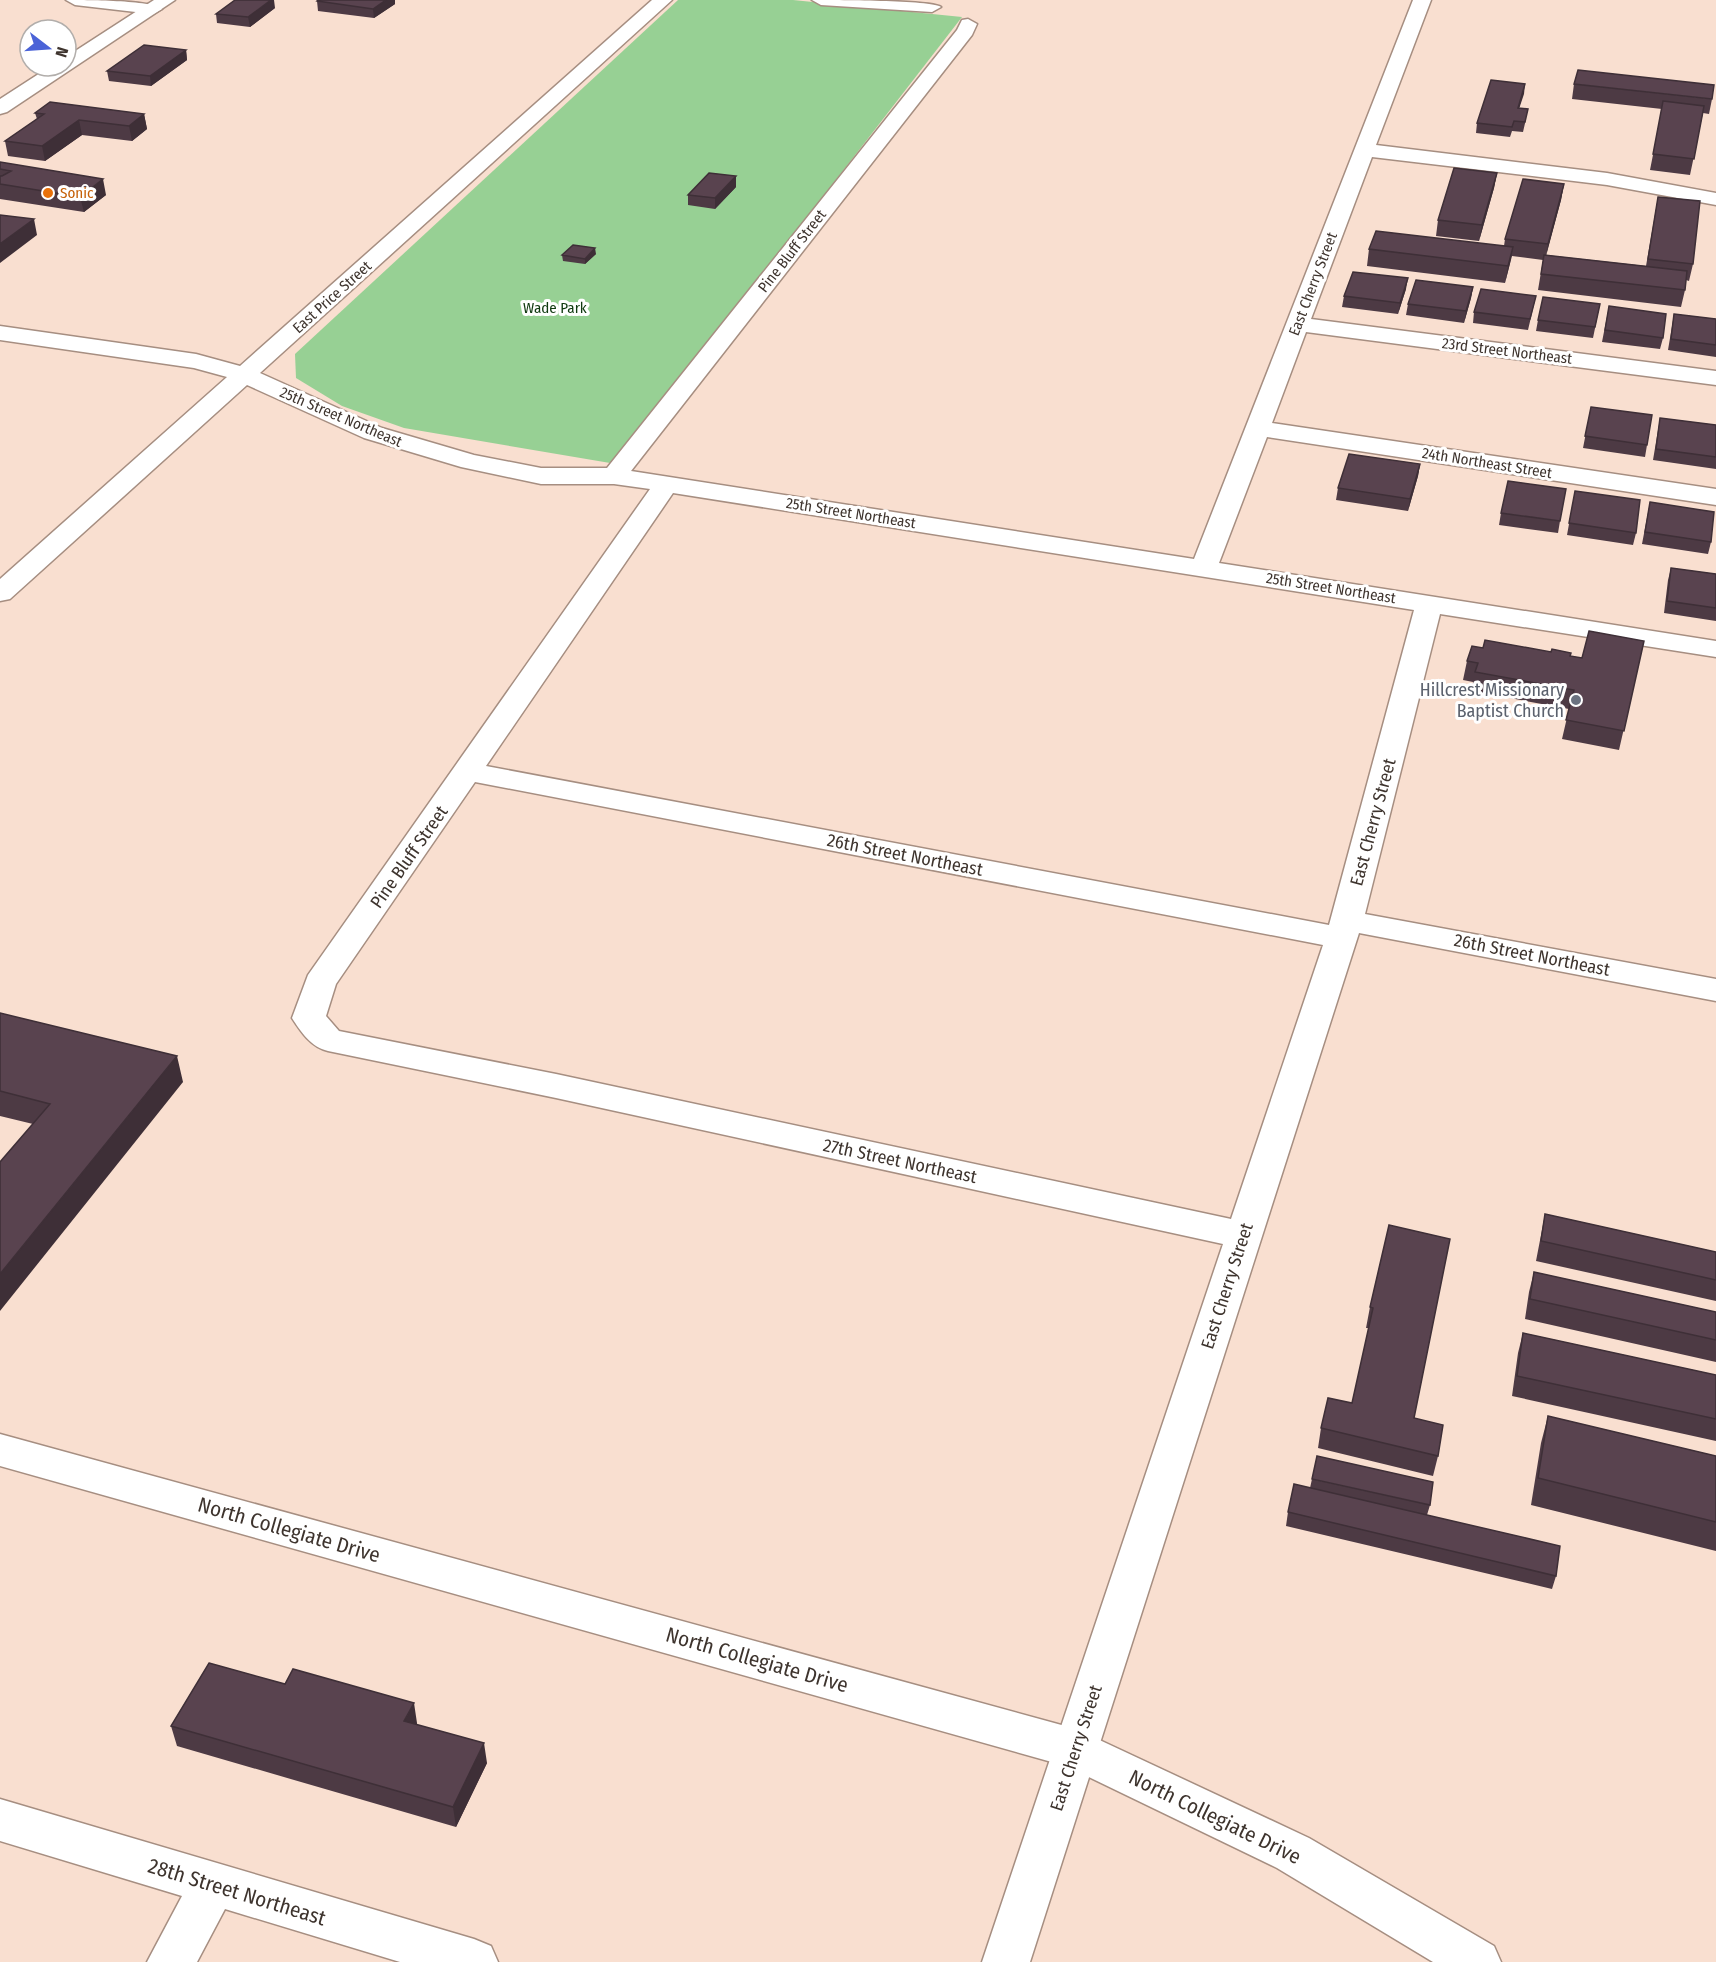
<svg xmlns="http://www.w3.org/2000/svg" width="1716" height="1962" viewBox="0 0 1716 1962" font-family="'Fira Sans Condensed',sans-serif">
	<rect width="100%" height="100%" fill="#f9dfd0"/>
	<path fill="#97d094" d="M678,0H793L962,17L616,464L404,428L342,406L296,378L295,354Z"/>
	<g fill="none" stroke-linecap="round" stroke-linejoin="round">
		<g stroke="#a68e81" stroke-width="3">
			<path id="minor" d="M66,0C84,0 152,0 162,9L153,14L75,5Z
				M652,0H672L260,373L382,428L474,455L541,468H607L957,30L962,20L968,19L977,24L972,35L631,471L1194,559L1413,0H1431L1376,145L1607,173L1716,193V205L1607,185L1372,157L1311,319L1716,371V385L1306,332L1272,423L1716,489V505L1267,437L1219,563L1716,641V657L1440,614L1365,914L1716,979V1001L1359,933L1030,1962H982L1223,1244L556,1098L328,1051C311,1047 301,1032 292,1018L308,975L650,489L614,484H541L461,467L364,438L247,385L10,599L0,601V579L227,377L194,368L0,340V326L196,354L240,366ZM673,493L1414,610L1329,925L486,766ZM475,782L1323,945L1231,1219L556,1074L339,1031L326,1016L336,984Z
				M812,0C832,0 932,0 941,7L932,12L821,5Z
				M0,1799L474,1939L491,1946L498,1962H400L225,1909L197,1962H147L182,1896L0,1841Z"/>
		</g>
		<g stroke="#a68e81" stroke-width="3">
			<path id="major" d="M154,0H175L7,112L0,114V99L51,66H66V57Z
				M0,1434L1076,1729L1309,1838L1494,1946L1501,1962H1433L1277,1868L1066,1766L0,1466Z"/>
		</g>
		<use href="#minor" fill="#fff" fill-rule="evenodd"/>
		<use href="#major" fill="#fff" fill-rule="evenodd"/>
	</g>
	<path fill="#4d3a44" d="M317,1L395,4L374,18L318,11Z
		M275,8L250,27L217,23L216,14Z
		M186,50L187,60L151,86L109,81L107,71Z
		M1525,84L1519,108L1526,119L1523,132L1512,131L1510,137L1476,133L1477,123Z
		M1574,84L1712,99L1709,114L1703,113L1690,175L1650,170L1662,109L1572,99Z
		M35,113L144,114L147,129L132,141L82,135L45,161L8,156L5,141L37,119Z
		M0,162L106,195L84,212L0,199Z
		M1497,173L1494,188L1479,241L1436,236L1438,220Z
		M1564,184L1561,200L1546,255L1646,266L1658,197L1693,264L1689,281L1686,280L1685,290L1681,307L1538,290L1543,260L1512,256L1505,283L1367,266L1369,249L1504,246L1505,239Z
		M736,187L715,209L688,205V195Z
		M596,254L585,264L563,261L562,255Z
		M1473,287L1471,298L1464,323L1406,315L1408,304Z
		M1406,289L1398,314L1342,307L1344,296Z
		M1536,296L1528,330L1473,323L1474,312Z
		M1600,304L1593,338L1536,331L1538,320Z
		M1609,306L1663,338L1660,349L1602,342Z
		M1674,314L1716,319V357L1668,350Z
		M1591,407L1647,445L1645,457L1583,448Z
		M1660,418L1716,425V469L1653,460Z
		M1420,464L1418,476L1408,511L1336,500L1338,488Z
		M1575,491L1636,533L1633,545L1567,535Z
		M1650,502L1711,542L1708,554L1642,544Z
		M1501,513L1560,521L1558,533L1499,525Z
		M1671,568L1716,574V621L1664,613L1668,580Z
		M1644,641L1619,750L1562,739L1569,709L1472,691L1473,682L1463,680L1467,661L1483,648L1570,656L1582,658Z
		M0,1013L183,1082L33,1124L0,1116Z
		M1545,1214L1716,1252V1301L1536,1261L1541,1235Z
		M1389,1225L1414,1418L1438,1456L1433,1476L1318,1448L1321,1428L1352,1403L1369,1328H1366L1370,1307Z
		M1534,1272L1716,1312V1362L1525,1319L1529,1292Z
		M1523,1333L1716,1375V1441L1512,1396L1518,1353Z
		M1548,1416L1716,1456V1551L1531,1505L1541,1443Z
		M1312,1479L1430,1505L1427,1515L1556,1576L1552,1589L1286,1526L1288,1512L1310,1488Z
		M417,1723V1725L487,1763L456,1827L177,1746L171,1726Z"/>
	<path fill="#3e2f37" d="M271,0H274L275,8L250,27L248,17Z
		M386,0H395V4L374,18L373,9Z
		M186,50L187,60L151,86L150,76Z
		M1525,84L1524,94L1516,118L1518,108Z
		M144,114L147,129L132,141L129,126Z
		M79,120L82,135L45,161L42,146Z
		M1497,173L1494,188L1479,241L1482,225Z
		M736,176V187L715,209V198Z
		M103,179L106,195L84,212L80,197Z
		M1564,184L1561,200L1545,260L1548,244Z
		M34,219L37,235L0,263V244Z
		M1513,247L1510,263L1505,283L1508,266Z
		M595,248L596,254L585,264V259Z
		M1408,278L1406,289L1398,314L1400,303Z
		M1473,287L1471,298L1464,323L1466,311Z
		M1420,464L1418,476L1408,511L1410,499Z
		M177,1056L183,1082L0,1311V1274Z
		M414,1703L417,1723L408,1741L404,1721Z
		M484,1743L487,1763L456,1827L453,1807Z"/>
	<path fill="#59434f" stroke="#3e2f37" stroke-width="1.5" d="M235,0H271L248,17L216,14Z
		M318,0H386L373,9L317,1Z
		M144,45L186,50L150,76L107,71Z
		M1578,70L1714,85L1712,99L1574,84Z
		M1491,80L1525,84L1518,108L1528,109L1525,122L1514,121L1512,127L1477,123Z
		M1663,101L1704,106L1694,159L1653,154Z
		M50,102L144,114L129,126L79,120L42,146L5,141L44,114L35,113Z
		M0,162L103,179L80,197L0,184V176H2L11,171L0,169Z
		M1454,168L1497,173L1482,225L1438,220Z
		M709,173L736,176L715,198L688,195Z
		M1523,179L1564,184L1548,244L1505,239Z
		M1658,197L1700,201L1693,264L1648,259Z
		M0,215L34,219L0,244Z
		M1376,231L1513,247L1508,266L1369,249Z
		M573,245L595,248L585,259L562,255Z
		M1544,255L1687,271L1685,290L1541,274Z
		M1353,272L1408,278L1400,303L1344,296Z
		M1416,280L1473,287L1466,311L1408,304Z
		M1481,289L1536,296L1530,319L1474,312Z
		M1543,297L1600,304L1595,327L1538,320Z
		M1609,306L1666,314L1663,338L1605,330Z
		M1674,314L1716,319V345L1671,339Z
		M1591,407L1652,415L1647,445L1585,436Z
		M1660,418L1716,425V457L1656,449Z
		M1349,454L1420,464L1410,499L1338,488Z
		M1508,481L1566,489L1560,521L1501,513Z
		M1575,491L1640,500L1636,533L1569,523Z
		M1650,502L1714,512L1711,542L1645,532Z
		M1671,568L1716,574V608L1667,601Z
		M1589,631L1644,641L1624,731L1566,720L1574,690L1475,672L1478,663L1467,661L1472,646L1483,648L1485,640L1551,652L1552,649L1571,653L1570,656L1582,658Z
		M0,1013L177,1056L0,1274V1162L50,1104L0,1091Z
		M1545,1214L1716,1252V1280L1541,1241Z
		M1389,1225L1450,1239L1414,1418L1443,1425L1438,1456L1321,1428L1328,1398L1352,1403L1373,1308L1370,1307Z
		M1534,1272L1716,1312V1340L1530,1299Z
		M1523,1333L1716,1375V1419L1517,1376Z
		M1548,1416L1716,1456V1522L1538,1478Z
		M1317,1456L1433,1482L1430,1505L1312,1479Z
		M1294,1484L1560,1546L1556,1576L1288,1512Z
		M209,1663L285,1684L293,1669L414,1703L404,1721L484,1743L453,1807L171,1726Z"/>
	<circle fill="#e8710a" stroke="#fff" stroke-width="2" cx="48" cy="193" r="6"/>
	<circle fill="#6b7280" stroke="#fff" stroke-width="2" cx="1576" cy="700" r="6"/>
	<g text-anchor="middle" stroke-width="6" stroke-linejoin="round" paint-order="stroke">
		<g font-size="15" fill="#c56008" stroke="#fff" text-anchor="start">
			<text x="60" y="198">Sonic</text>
		</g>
		<g font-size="15" fill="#3e342e" stroke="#fff">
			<text transform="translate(792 251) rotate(-52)" y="5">Pine Bluff Street</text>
			<text transform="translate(1313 284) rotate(-69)" y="5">East Cherry Street</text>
			<text transform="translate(332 297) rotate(-42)" y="5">East Price Street</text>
			<text transform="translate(1507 351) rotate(7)" y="5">23rd Street Northeast</text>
			<text transform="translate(341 417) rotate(23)" y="5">25th Street Northeast</text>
			<text transform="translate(1487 463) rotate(9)" y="5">24th Northeast Street</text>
			<text transform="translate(851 513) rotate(9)" y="5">25th Street Northeast</text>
			<text transform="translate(1331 588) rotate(9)" y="5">25th Street Northeast</text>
		</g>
		<g font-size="15" fill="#0f390f" stroke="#fff">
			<text x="555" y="313">Wade Park</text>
		</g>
		<g font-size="18" fill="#5b616d" stroke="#fff" text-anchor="end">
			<text x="1564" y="696">Hillcrest Missionary<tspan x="1564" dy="21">Baptist Church</tspan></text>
		</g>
		<g font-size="18" fill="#3e342e" stroke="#fff">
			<text transform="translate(1373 822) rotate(-75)" y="6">East Cherry Street</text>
			<text transform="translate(905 855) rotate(11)" y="6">26th Street Northeast</text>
			<text transform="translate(409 857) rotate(-55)" y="6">Pine Bluff Street</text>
			<text transform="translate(1532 955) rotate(11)" y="6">26th Street Northeast</text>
			<text transform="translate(900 1161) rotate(12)" y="6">27th Street Northeast</text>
			<text transform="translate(1227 1286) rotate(-72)" y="6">East Cherry Street</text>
			<text transform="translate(1076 1748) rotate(-72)" y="6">East Cherry Street</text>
		</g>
		<g font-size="21" fill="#3e342e" stroke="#fff">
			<text transform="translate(289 1530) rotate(16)" y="7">North Collegiate Drive</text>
			<text transform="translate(757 1660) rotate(16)" y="7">North Collegiate Drive</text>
			<text transform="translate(1215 1817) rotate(26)" y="7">North Collegiate Drive</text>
			<text transform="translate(237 1892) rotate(17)" y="7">28th Street Northeast</text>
		</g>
	</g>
	<g transform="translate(48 48) rotate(107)"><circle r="28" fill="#ffffff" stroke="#b2aeab" stroke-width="1.5"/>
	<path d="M0-4.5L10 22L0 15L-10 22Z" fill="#4b63d7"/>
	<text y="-9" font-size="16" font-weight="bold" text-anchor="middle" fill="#3e342e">N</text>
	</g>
</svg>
